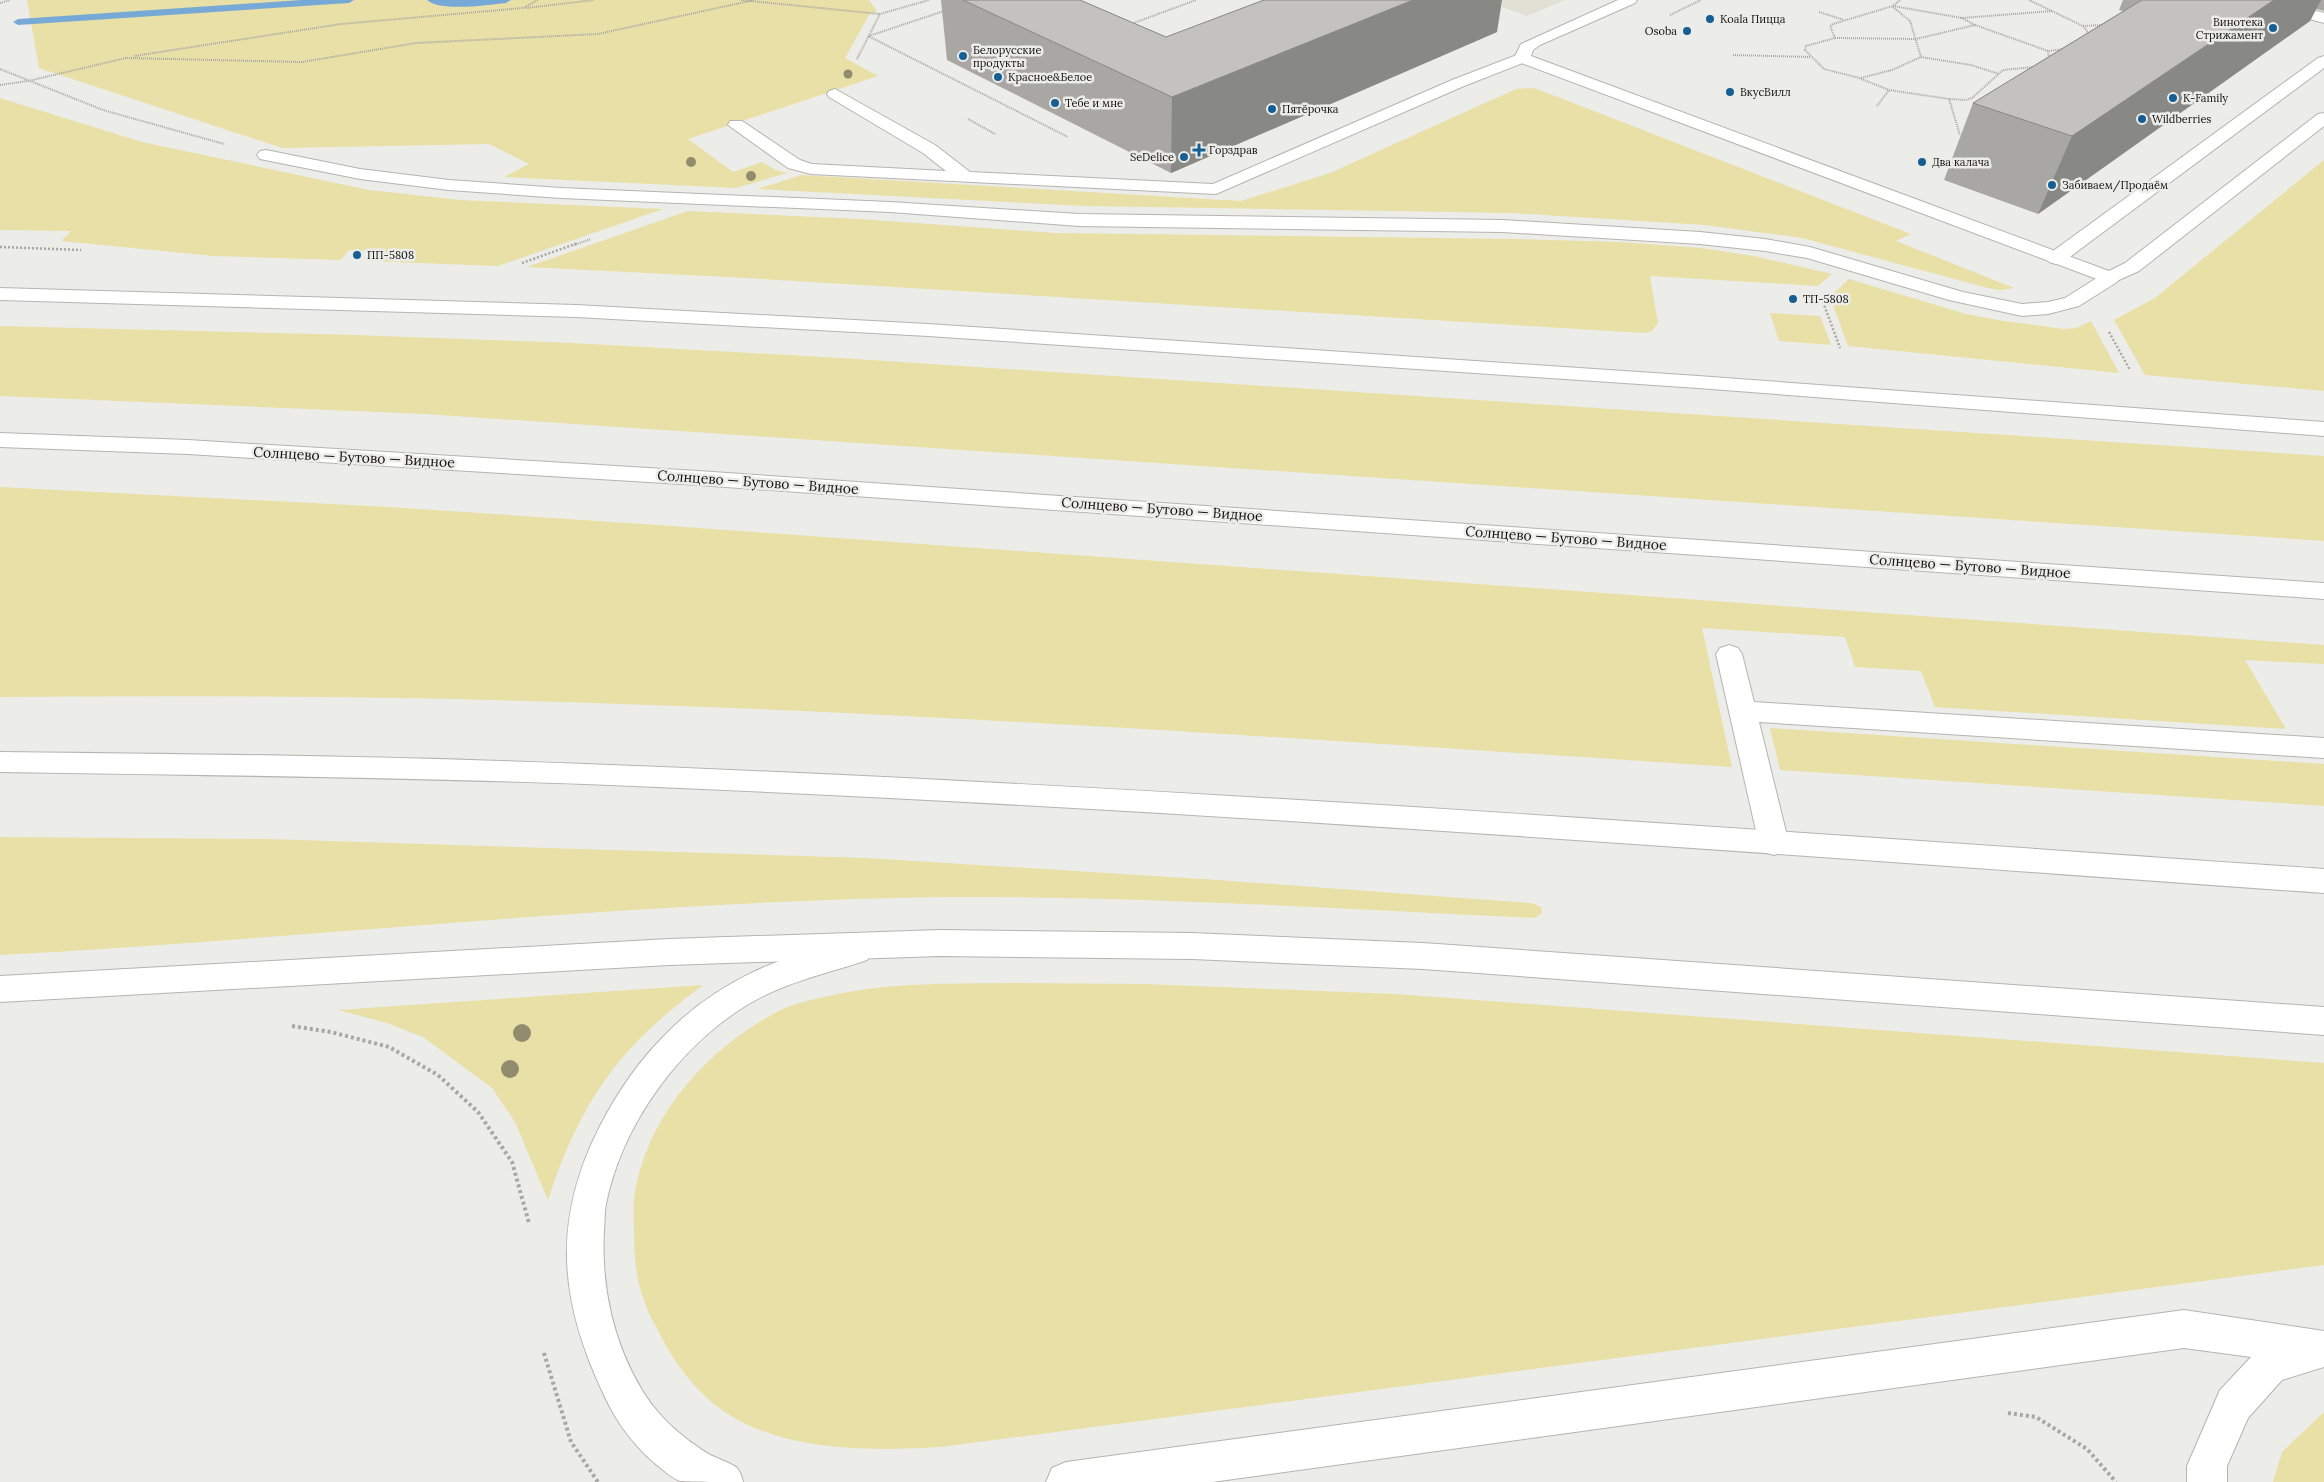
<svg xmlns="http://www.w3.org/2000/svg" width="2324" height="1482" viewBox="0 0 2324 1482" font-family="Lora,serif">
	<rect width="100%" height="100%" fill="#ecece8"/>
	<path fill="#e2e0d5" d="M1483,0H1565L1527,16Z"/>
	<path fill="#e9e0a7" d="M27,0H869L877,11L869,15L845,58L878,76L688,139L733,172L762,162L776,170L787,173L736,188L504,177L529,164L489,144L282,148L39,68Z
		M1531,88L1537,89L1911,234L1896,241L2014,288L2000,290L1988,288L1802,238L1705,225L1511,213L1085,206L757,189L802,175L1241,201L1330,173L1516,89Z
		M0,98L142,142L369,190L460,200L663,209L498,266L366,261L373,251L349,250L341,260L214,256L61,241L71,231L0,230Z
		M2324,160V391L2145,375L2114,320L2155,298Z
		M688,211L859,219L1055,233L1513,239L1621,242L1701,248L1754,256L1832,274L1818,286L1650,276L1658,323L1652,331L1644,333L747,278L527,267Z
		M1849,279L1966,314L2004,321L2064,329L2076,328L2091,321L2119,373L1848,346L1830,297Z
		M1770,313L1820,316L1831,345L1779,341Z
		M0,326L356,335L573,343L841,358L2324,456V541L424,414L0,396Z
		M0,487L389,507L672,526L2324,645V664L2245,660L2286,729L1935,707L1921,671L1855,667L1845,637L1702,628L1732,767C1289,738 845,706 401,698C267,696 134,696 0,697Z
		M1770,728L2324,764V806L1780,770Z
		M0,837L267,839L867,858L1218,880L1531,903L1541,907L1542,913L1535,918C1340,909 1144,896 948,897C631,901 316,938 0,955Z
		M1008,983L1144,984L1396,994L2324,1063V1265L941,1447C874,1451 792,1452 733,1417C701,1399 675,1365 659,1332C654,1323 648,1313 645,1303C636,1281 634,1255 634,1233C634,1222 633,1210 634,1199C645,1116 710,1045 783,1009C797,1003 814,999 829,996C888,982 948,984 1008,983Z
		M703,985C620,1046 580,1101 548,1200L515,1122L492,1088L423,1037L387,1023L338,1010Z
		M2324,1412V1482H2273L2282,1452Z"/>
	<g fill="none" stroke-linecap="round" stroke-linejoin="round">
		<path fill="#77a9d6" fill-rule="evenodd" d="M301,0H354L349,3L18,25L13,22L18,19Z
			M427,0H511L506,3C488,5 440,12 427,0Z"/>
		<g stroke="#b5b4b0" stroke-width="2">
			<path id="lane" d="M2249,0H2273L2324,13V23L2251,3Z
				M1522,53L1528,55L1530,58L1528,61L1464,86L1216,194L811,174L788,168L728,125L730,121H742L800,160L812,164L946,171L923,153L829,97L827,94L829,91L835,89L935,145L970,172L1213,184L1452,80Z
				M2324,56V68L2063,262L2056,264L2049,262L2046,258L2049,254L2318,58Z
				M266,150L360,169L449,180L561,188L890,202L1079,214L1503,220L1700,232L1765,239L1810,247L1963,292L2022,304L2048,302L2065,298L2103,274L2110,272L2117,274L2120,278L2117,282L2079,306L2048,314L2022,316L1949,300L1807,258L1765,251L1700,244L1503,232L1079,226L890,212L561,198L449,190L360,179L260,159L257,155L260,151Z
				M1729,645L1738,648L1742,654L1754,702L2324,738V758L1759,722L1789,844L1784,852L1774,855L1764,852L1759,844L1716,654L1720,648Z"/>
		</g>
		<g stroke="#b5b4b0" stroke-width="2">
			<path id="street" d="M1618,0H1637L1635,3L1540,45L1533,50L1531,56L2109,271L2125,263L2318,114L2324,113V126L2139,271L2110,284L1516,61L1514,58L1521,44Z
				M856,938L867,942L872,951L867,960C826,974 785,982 747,1005C678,1047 622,1125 606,1204C604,1213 605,1222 604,1231C601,1286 613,1342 642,1390C658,1417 684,1439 710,1455C717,1458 733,1464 737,1468C740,1471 742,1478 743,1482C730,1482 690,1482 680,1481C674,1479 668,1474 663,1470C636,1449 617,1424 603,1393C559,1300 552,1220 600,1126C617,1093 638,1062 664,1036C719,979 781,956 856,938Z
				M2184,1310L2324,1331V1367L2282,1380L2248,1418L2227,1466V1482H2187V1466L2220,1390L2251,1357L2184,1348L1212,1482H1046L1052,1468L1066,1462Z"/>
		</g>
		<g stroke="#b5b4b0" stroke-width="2">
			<path id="secondary" d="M0,288L576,305L928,324L1698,376L2324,422V436L1698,388L928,336L576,317L0,300Z
				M0,433L188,440L698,471L2324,583V599L698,485L188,454L0,447Z
				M0,752C195,754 390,756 585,764C1165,786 1745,829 2324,869V893C1745,852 1165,807 585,784C390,777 195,775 0,772Z
				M940,930L1192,933L1423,943L2324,1007V1035L1423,969L1192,959L940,956L669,965L0,1002V976L669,939Z"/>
		</g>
		<path stroke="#a8a7a4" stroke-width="2" stroke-dasharray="1 1" stroke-linecap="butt" d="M741,0L880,14
			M1900,0L1893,6L1833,24L1830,26L1835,38L1806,46L1805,50L1824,69L1859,78L1889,90L1949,99L1966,100L1972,98L2003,70L2034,67
			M2029,0L2083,26L2090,35
			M0,3L10,0
			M1893,6L1962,18
			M1893,7L1910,21L1921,57
			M526,8L594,0
			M1819,12L1844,20
			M1670,15L1701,0
			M1131,24L1196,0
			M1975,25L1962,18L2052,11
			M2083,26L2102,25
			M868,36L1068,137
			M869,36L944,11
			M1835,38L1916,39L1975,25L2048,51
			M1733,55L1810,57
			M134,56L341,24L523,8L538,0
			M2049,58L2048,51L2064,49
			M857,59L880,14L929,0
			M0,69L103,110L224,144
			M1861,78L1892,70L1921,57L1971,65L1999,74
			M0,85L28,81L126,58L302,62L416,43L598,34L754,0
			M1949,99L1960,135
			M1877,106L1889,90
			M968,119L995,134
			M574,245L591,239"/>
		<path stroke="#a8a7a4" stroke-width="2.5" stroke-dasharray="2 2" stroke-linecap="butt" d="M0,247L81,250
			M522,263L578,243
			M1823,302L1840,348
			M2109,332L2130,370"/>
		<path stroke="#a8a7a4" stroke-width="4" stroke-dasharray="3 3" stroke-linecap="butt" d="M292,1026L331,1032L389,1047L438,1075L478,1112L512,1162L529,1223
			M544,1353L571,1442L598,1482
			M2008,1413L2036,1417L2087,1449L2116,1482"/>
		<use href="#lane" fill="#fff" fill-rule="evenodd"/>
		<use href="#street" fill="#fff" fill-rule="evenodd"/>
		<use href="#secondary" fill="#fff" fill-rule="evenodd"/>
	</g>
	<g fill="#918c6e">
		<circle cx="848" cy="74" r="4.5"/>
		<circle cx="691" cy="162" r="5"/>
		<circle cx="751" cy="176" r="5"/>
		<circle cx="522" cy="1033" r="9"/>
		<circle cx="510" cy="1069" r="9"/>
	</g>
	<path fill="#a8a7a3" d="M941,0H1080L1166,37L1497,32L1171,173L947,60Z
		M2123,0H2324V11L2316,9L2310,21L2038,214L1944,180L1973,103L2123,11L2119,10Z"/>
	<path fill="#888885" d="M1413,0H1502L1497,32L1171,173L1172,97Z
		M2274,0H2321L2310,21L2038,214L2072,136Z"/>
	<path fill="#c3c2be" stroke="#888885" d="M963,0H1080L1166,37L1264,0H1413L1172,97Z
		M2142,0H2274L2072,136L1973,103Z"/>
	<g fill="#175e92" stroke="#ecece8" stroke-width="2">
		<circle cx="1710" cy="19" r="5"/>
		<circle cx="2273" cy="28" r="5"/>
		<circle cx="1687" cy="31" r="5"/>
		<circle cx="963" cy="56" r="5"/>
		<circle cx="998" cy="77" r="5"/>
		<circle cx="1730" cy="92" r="5"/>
		<circle cx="2173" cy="98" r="5"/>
		<circle cx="1055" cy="103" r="5"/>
		<circle cx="1272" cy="109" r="5"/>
		<circle cx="2142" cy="119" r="5"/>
		<path d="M1196.5 142.5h5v5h5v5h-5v5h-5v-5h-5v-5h5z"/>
		<circle cx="1184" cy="157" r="5"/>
		<circle cx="1922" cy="162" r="5"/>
		<circle cx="2052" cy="185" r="5"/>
		<circle cx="357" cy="255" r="5"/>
		<circle cx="1793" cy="299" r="5"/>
	</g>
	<g text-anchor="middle" stroke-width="5" stroke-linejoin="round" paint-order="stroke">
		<g font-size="11" fill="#121110" stroke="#ecece8" text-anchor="start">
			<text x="1720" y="23">Koala Пицца</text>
			<text x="2263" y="26" text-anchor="end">Винотека<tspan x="2263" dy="13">Стрижамент</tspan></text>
			<text x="1677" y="35" text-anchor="end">Osoba</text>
			<text x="973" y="54">Белорусские<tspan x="973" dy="13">продукты</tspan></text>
			<text x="1008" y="81">Красное&amp;Белое</text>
			<text x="1740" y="96">ВкусВилл</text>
			<text x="2183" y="102">K-Family</text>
			<text x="1065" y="107">Тебе и мне</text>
			<text x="1282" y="113">Пятёрочка</text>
			<text x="2152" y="123">Wildberries</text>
			<text x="1209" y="154">Горздрав</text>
			<text x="1174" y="161" text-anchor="end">SeDelice</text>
			<text x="1932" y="166">Два калача</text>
			<text x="2062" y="189">Забиваем/Продаём</text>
			<text x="367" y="259">ПП-5808</text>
			<text x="1803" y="303">ТП-5808</text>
		</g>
		<g font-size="14" fill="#121110" stroke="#ecece8">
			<text transform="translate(354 457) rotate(3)" y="5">Солнцево — Бутово — Видное</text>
			<text transform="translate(758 482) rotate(4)" y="5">Солнцево — Бутово — Видное</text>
			<text transform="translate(1162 509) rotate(4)" y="5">Солнцево — Бутово — Видное</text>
			<text transform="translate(1566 538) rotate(4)" y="5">Солнцево — Бутово — Видное</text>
			<text transform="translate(1970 566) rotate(4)" y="5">Солнцево — Бутово — Видное</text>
		</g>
	</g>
</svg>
